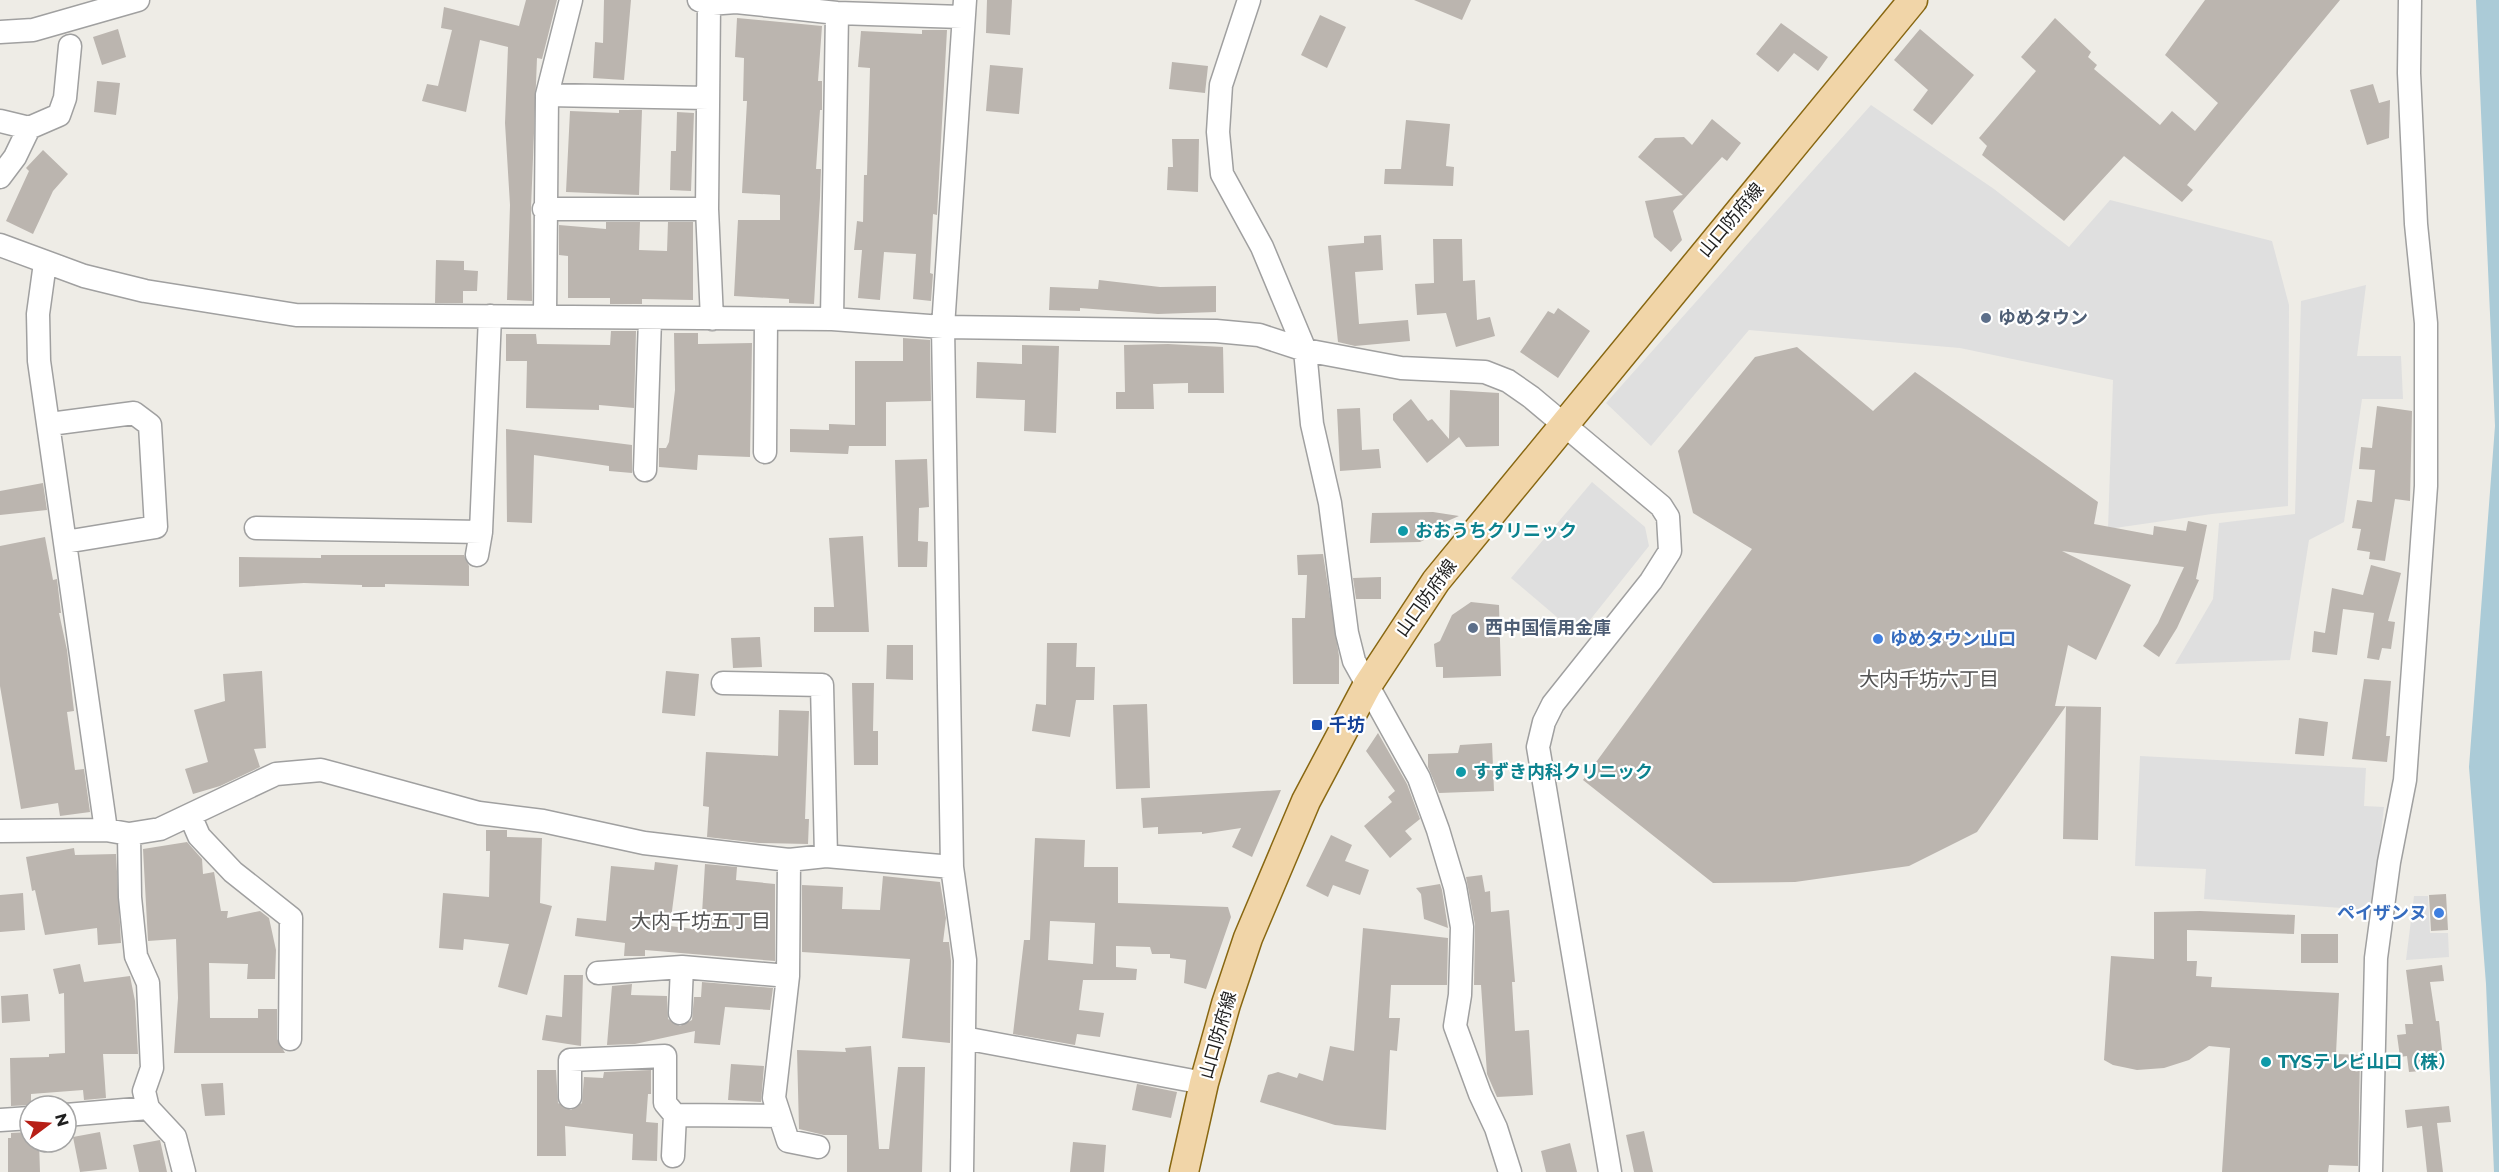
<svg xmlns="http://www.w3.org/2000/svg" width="2499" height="1172" viewBox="0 0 2499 1172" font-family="Montserrat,'Noto Sans JP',sans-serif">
	<rect width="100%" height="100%" fill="#eeece6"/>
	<path fill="#dfdfdf" d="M1871,105L1994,189L2069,247L2110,200L2272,241L2289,305L2288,506L2212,514L2108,529L2113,380L1960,348L1749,330L1651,446L1606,403Z
		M2366,285L2357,356H2401L2403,399H2362L2344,522L2309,540L2290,660L2175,664L2213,599L2219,523L2295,514L2301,301Z
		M1592,482L1645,527L1649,546L1578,635L1511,578Z
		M2140,756L2366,768L2364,806L2384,807L2372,910L2204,899L2206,869L2135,866Z
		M2414,896H2428L2430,933H2448L2449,957L2406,960Z"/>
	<path fill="#abcbd7" d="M2476,0H2499V1172H2494L2486,984L2469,767L2495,426Z"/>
	<path fill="#bbb5af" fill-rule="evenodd" d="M526,0H557L542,59L537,58L531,208L532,301L507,300L510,205L505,123L508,47L480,40L466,112L422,101L427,84L438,86L452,30L441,28L444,7L519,26Z
		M604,0H631L624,80L593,78L595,42L603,43Z
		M987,0H1012L1010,35L986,33Z
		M1414,0H1471L1462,20Z
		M2205,0H2340L2187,185L2193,190L2182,202L2124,156L2064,221L1982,155L1987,146L1979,138L2036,71L2021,57L2055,18L2091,52L2088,57L2097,65L2094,69L2160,125L2172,111L2195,131L2218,103L2165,55Z
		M1320,15L1346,27L1327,68L1301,55Z
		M737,18L822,26L818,81H822V110H820L816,169H821L820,198L814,304L789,303V299L734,296L738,220H780V195L742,193L747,101H743L744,58L735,57Z
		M1781,23L1828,57L1818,71L1794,53L1778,72L1756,54Z
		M118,29L126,57L102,65L93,37Z
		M1920,29L1974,75L1932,125L1913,110L1928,90L1894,60Z
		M922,30H947L937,215L933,214L930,273L933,274L931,301L913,299L916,254L884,252L880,300L858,298L862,250H854L857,221L863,222L864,175H867L870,68L858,67L861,31L922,34Z
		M1172,62L1208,66L1205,93L1169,89Z
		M990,65L1023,68L1019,114L986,111Z
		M97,81L120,83L116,115L94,112Z
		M2373,84L2379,103L2390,100L2389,138L2367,145L2350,90Z
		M619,110H642L639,195L566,192L570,111L619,113Z
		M677,112L694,113L691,191L670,190L671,151H676Z
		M1712,119L1741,143L1727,161L1722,157L1673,211L1682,240L1671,252L1654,237L1645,201L1683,195L1638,157L1655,138L1684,137L1692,145Z
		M1406,120L1450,124L1446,166L1454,167L1453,186L1384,184L1385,169H1401Z
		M1172,139H1199L1198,192L1167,190L1168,167H1173Z
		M43,150L68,174L53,191L33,234L6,221L29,171L26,168Z
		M606,222H640L639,250L667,251L668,222H693V300L642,299V304H610V298H568V256L559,255V225L606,229Z
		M1381,235L1383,270L1355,272L1359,324L1408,320L1410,341L1355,346L1338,342L1328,246L1364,243V236Z
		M1433,239H1462L1463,281L1475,280L1477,320L1490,317L1495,336L1456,347L1446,313L1417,315L1415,284L1434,283Z
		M436,260L464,261V270L478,271L477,291H463V303H435Z
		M1099,280L1160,287L1216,286V312L1158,314L1080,308V311L1049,310L1050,287L1098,289Z
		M1558,308L1590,331L1558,378L1520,352L1548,311L1554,314Z
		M611,331H636L634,408L599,405V410L526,408L527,361H506V334H536L537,344L610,345Z
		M674,333H698V344L752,343L750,457L698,455L697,470L659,467V448H666L669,442L675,390Z
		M903,338L930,340L931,401L886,402V446H849L848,454L790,452V429L829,430V424L855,425V361H903Z
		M1168,344L1223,347L1224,393H1188V383L1153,384L1154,409H1116V392H1125L1124,345Z
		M1022,345L1059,346L1056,433L1024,431L1025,400L976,398L977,362L1022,364Z
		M1797,347L1873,411L1915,372L2098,502L2094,524L2153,535L2154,526L2186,531L2188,521L2207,525L2196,579L2199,580L2177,628L2159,657L2143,646L2158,623L2184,567L2062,551L2131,585L2096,660L2068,645L2055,706L2101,707L2098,840L2063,839L2066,706L1977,832L1909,866L1795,882L1713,883L1583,780L1752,549L1693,513L1678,451L1755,357Z
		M1450,390L1499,393V446L1466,447L1459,437L1427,463L1393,420V414L1411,399L1428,421L1432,419L1449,439Z
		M2377,406L2412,411L2410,501L2395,499L2385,561L2369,559L2370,552L2357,550L2361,529L2352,528L2357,500L2372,502L2375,470L2359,469L2361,447L2372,448Z
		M1360,408L1362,450L1379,449L1381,468L1340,471L1337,409Z
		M506,429L632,445V473L609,471V466L534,455L532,523L507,522Z
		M927,459L929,507L919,508L918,541L928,542L927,567H898L895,460Z
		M43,483L47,510L0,515V491Z
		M1433,512L1459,516L1436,526L1434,535L1420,542L1370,543L1372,513Z
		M863,536L869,632H814V607H834L829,538Z
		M45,537L53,580L57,579L61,613H59L67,650L74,711L67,712L75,770L84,769L90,812L60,816L58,803L21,809L0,686V546Z
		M1323,554L1339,656V684H1293L1292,618H1305L1307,575H1298L1297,555Z
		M321,555H464L469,566V586L385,584V587H362V585L304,583L239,587V557L321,558Z
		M2371,565L2401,573L2388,621L2395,622L2391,649L2382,648L2379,660L2367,658L2374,613L2343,609L2337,655L2312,652L2314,631L2325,633L2332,588L2363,595Z
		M1381,577V599H1356L1353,578Z
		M1471,602L1499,605L1501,676L1443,678V667H1436L1434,644L1440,641L1452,615Z
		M760,637L762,667L733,668L731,638Z
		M1047,643H1077L1076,667H1095L1094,700H1076L1070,737L1032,731L1036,704L1046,705Z
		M887,645H913V680L886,679Z
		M262,671L266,748L254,749L260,767L220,786L193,794L185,769L208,762L194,710L225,701L223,674Z
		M666,671L699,674L695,716L662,713Z
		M2364,679L2391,681L2386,736H2390L2387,762L2352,759Z
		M852,683H874L873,731H878V765H854Z
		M1147,704L1150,788L1116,789L1113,705Z
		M779,710L809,711L805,819H809L808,844L759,843L707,837L709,807L703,806L706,752L778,756Z
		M2299,718L2328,722L2324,756L2295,754Z
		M1378,733L1407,784L1420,819L1405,831L1412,839L1390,858L1364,826L1392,802L1388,797L1395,791L1366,751Z
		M1492,743L1494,791L1439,793L1428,767V754L1458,753L1460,745Z
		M1281,790L1252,857L1232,847L1241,828L1202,834V832L1158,834V827L1143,828L1141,798Z
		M486,830H507V837L542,838L540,903L552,906L527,995L498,987L509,944L464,939L463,950L439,948L443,893L489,897L490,851H486Z
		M1331,835L1352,845L1345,861L1369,870L1360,895L1333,885L1328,897L1306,886Z
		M1035,838L1085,840L1084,867H1118V903L1228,907L1231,917L1206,989L1184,983L1186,960L1170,958V954H1152L1150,947L1116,946V967L1137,969L1136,980H1083L1079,1010L1104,1013L1100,1037L1077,1034L1075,1045L1013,1034L1024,940H1030ZM1050,921L1095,923L1093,964L1048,960Z
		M187,842L202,859L203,874L214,872L221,911H228L227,918L260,911L269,918L276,950L275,979H247L248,964L209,963L210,1018H258V1009H277V1039L285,1053H174L178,998L176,939L148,941L143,849Z
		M74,848L75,855L116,854L121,943L98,945L97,928L45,935L35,890L32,891L26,857Z
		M655,862L678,865L670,926L701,930L705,864L737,867L736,880L775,884V961L645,950V956H624L625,943L575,936L577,918L606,921L611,866L654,870Z
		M1482,875L1485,892L1490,891L1491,912L1509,910L1515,982H1512L1515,1031L1529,1030L1533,1095L1497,1097L1487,1074L1481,985H1474L1475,925L1466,877Z
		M883,876L940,882L946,918L943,942H949L951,961L950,1043L902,1038L910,959L802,952V885L843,887L842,909L880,910Z
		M1440,884L1442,890L1448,928L1424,919L1421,894L1416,888Z
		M23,893L25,930L0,932V895Z
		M2446,894L2448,930L2431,931L2429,895Z
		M2200,911L2295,915L2294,934L2187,930V961H2197L2196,976L2212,977L2211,987L2339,993L2336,1054L2360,1055L2358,1166L2329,1165L2328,1172H2222L2230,1048L2209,1046L2189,1060L2164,1068L2137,1070L2113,1065L2104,1060L2111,956L2154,959V912Z
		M1363,928L1448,938L1447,985H1391L1389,1018H1400L1397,1051L1390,1050L1386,1130L1335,1125L1260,1102L1268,1075L1278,1072L1297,1078L1299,1073L1323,1081L1330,1046L1354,1051Z
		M2301,934H2338V963H2301Z
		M80,964L84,982L130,976L135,1001L138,1054H103L106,1098L84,1100L83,1090L31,1094V1105L11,1106L10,1058L49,1057V1054L65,1053L64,993L59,994L53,969Z
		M2442,965L2444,981L2430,982L2436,1021H2439L2444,1069L2409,1072L2407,1056L2400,1057L2397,1035L2406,1034L2405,1024H2413L2406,970Z
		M564,975H583L581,1046L542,1040L546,1015L562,1017Z
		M702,982L773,988L770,1010L725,1007L720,1045L694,1043L695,1031L635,1044L607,1045L612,986L632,984L631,995L667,996L668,1019L680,1026L692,1020L694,997H701Z
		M28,994L30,1021L2,1023L1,996Z
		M871,1046L879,1149H889L898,1067H925L922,1172H847V1135H824L799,1129L797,1050L846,1052L845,1048Z
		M731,1064L764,1066L761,1102L728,1100Z
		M537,1070H556L558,1103L571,1110L582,1103L584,1077L603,1078L604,1072L651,1070V1094H648L646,1122L658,1123L657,1161L632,1160L633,1134L565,1126L566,1156H537Z
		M223,1083L225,1115L205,1116L201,1084Z
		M1137,1084L1177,1092L1171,1118L1132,1110Z
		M2449,1106L2451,1122L2437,1123L2443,1172H2427L2422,1126L2407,1128L2405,1110Z
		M1644,1131L1653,1172H1634L1626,1135Z
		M30,1132V1142H39L40,1172H8V1138H11V1133Z
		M100,1132L107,1169L80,1172L73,1137Z
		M160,1140L167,1172H139L133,1145Z
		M1073,1142L1106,1145L1104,1172H1070Z
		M1570,1143L1577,1172H1546L1541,1151Z"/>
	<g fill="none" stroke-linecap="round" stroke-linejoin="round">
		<g stroke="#a0a0a0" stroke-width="25">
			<path id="minor" d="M699,0L709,4L736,2L837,13L962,17
				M1249,0L1221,85L1218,132L1222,174L1262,247L1305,350L1312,424L1330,503L1347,633L1354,661L1419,778L1438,830L1455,887L1462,927L1460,995L1455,1026L1480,1094L1496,1128L1510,1172
				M709,4L707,209L712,319
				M0,32L33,30L138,0
				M547,95L708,98
				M0,121L29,128
				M0,177L15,157L29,128L59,115L65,98L70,46
				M544,209H707
				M0,245L84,276L145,291L296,315L832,319L943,327L1216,331L1259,335L1305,350L1401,368L1485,372L1508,381L1531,397L1661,506L1668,517L1670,551L1651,581L1553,704L1544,722L1538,747L1610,1172
				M45,263L38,314L39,361L106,830
				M545,315L547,95L571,0
				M832,319L837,13
				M50,424L134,413L150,425L156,527L65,542
				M765,452L766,319
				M645,470L650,319
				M256,528L481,532
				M477,555L481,532L490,316
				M723,683L822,685L826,856
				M190,815L199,836L233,872L291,918L290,1039
				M0,831L106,830L129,834L160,829L276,774L321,770L479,813L543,821L644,843L789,860L826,856L952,867
				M129,834L130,897L136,956L148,983L152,1068L144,1091L148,1108L175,1137L184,1172
				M789,860L788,976L774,1098L788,1141L818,1147
				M598,973L682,967L788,976
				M680,1013L682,967
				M964,1038L1204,1083
				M570,1097V1060L665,1056V1103L675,1115L779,1116
				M66,1115L148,1108
				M0,1120L30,1118
				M673,1156L675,1115
				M962,1172L965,960L952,867L943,327L965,0
				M2371,1172L2376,958L2389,862L2405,780L2426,486V323L2416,224L2409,73L2410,0"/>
		</g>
		<g stroke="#886711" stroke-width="31">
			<path id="major" d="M1184,1172L1204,1083L1226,1004L1248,938L1306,801L1367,686L1436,581L1913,0"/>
		</g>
		<use href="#minor" stroke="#fff" stroke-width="22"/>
		<use href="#major" stroke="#f1d5a8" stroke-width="28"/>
	</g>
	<g fill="#5c6f8a" stroke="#fff" stroke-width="2">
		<circle cx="1986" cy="318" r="6"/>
		<circle cx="1473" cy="628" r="6"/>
	</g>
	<g fill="#0f9aa8" stroke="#fff" stroke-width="2">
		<circle cx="1403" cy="531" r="6"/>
		<circle cx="1461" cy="772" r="6"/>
		<circle cx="2266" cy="1062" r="6"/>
	</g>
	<g fill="#3f7fe0" stroke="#fff" stroke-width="2">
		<circle cx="1878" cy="639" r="6"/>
		<circle cx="2439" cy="913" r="6"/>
	</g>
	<rect fill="#1a4fb4" stroke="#fff" stroke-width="2" x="1311" y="719" width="12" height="12" rx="3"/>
	<g text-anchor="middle" stroke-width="4.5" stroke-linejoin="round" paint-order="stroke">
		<g font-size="18" fill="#1f1f1f" stroke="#fff">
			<text transform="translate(1731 220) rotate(-50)" y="6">山口防府線</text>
			<text transform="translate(1426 598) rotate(-54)" y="6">山口防府線</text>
			<text transform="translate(1218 1035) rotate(-74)" y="6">山口防府線</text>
		</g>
		<g font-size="18" font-weight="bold" fill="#4e5e75" stroke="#fff" text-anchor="start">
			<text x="1998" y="324">ゆめタウン</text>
			<text x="1485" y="634">西中国信用金庫</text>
		</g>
		<g font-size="18" font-weight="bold" fill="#0d838f" stroke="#fff" text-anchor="start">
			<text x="1415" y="537">おおうちクリニック</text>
			<text x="1473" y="778">すずき内科クリニック</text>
			<text x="2278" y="1068">TYSテレビ山口（株）</text>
		</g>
		<g font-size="18" font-weight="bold" fill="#366cbe" stroke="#fff" text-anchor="start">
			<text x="1890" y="645">ゆめタウン山口</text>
			<text x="2427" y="919" text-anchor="end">ペイザンヌ</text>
		</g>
		<g font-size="18" font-weight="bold" fill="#164399" stroke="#fff" text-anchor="start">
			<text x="1329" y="731">千坊</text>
		</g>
		<g font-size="20" fill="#525252" stroke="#fff">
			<text x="1929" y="686">大内千坊六丁目</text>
			<text x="701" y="928">大内千坊五丁目</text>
		</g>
	</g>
	<g transform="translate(48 1124) rotate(74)"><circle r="28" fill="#ffffff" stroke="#a5a5a5" stroke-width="1.5"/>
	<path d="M0-4.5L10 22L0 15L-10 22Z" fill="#b71f16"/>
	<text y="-9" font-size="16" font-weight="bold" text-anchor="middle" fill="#1f1f1f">N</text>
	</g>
</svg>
